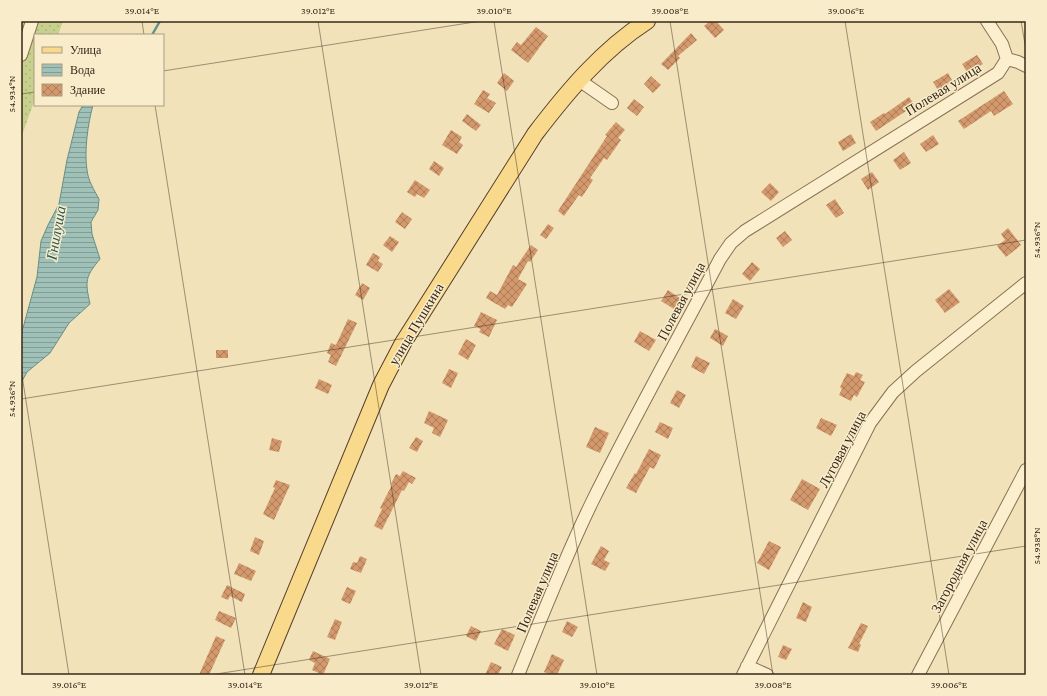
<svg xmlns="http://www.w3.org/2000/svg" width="1047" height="696" viewBox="0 0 1047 696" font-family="'Crimson Pro',serif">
	<defs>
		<pattern id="garden-dots" width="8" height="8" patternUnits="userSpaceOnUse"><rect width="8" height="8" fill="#c7d08d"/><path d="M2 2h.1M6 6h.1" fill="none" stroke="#acb379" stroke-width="1.8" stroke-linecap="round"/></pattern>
		<pattern id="water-rules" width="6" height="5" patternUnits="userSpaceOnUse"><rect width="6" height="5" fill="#9fc1b8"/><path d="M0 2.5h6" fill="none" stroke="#829d95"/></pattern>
		<pattern id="building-cross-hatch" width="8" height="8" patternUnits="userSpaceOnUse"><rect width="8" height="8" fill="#d3996c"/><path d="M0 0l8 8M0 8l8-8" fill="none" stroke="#ac7d58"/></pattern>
	</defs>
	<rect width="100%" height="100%" fill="#f1e2ba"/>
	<path fill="url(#garden-dots)" d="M21,21H63L58,35H35V99L21,138Z"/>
	<path fill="url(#water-rules)" stroke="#668f86" d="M83,105H93C88,123 84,151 87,170C88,180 94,190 99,199L98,210L91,222L92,234L100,259C85,277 85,281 90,304L69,323L50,353L27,372L21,383V331L23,328L37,277L41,241L48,225L59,204L67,160L79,112Z"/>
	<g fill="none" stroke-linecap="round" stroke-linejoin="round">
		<path stroke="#668f86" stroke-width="2.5" d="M152,35L160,21"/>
	</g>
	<path fill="url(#building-cross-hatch)" d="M710,21H716L724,30L715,38L704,26Z
		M536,27L548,36L528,63L511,50L517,42L521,45Z
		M691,33L697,40L678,56L680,58L668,70L661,64Z
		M977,55L983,64L968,73L962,64Z
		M504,73L514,81L507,91L497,83Z
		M948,73L953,82L938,90L933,82Z
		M651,76L661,85L653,93L644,84Z
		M483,90L490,94L487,98L496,103L489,113L474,104Z
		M1004,91L1013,104L994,116L991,111L964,129L958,121Z
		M909,97L915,105L876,131L870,122L884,113L885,114Z
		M634,99L644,107L637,116L627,108Z
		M467,114L481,125L476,131L462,121Z
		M616,122L625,130L618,138L621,140L607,160L604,158L590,178L593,180L582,197L579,195L564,216L558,211L607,136L605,135Z
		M451,130L462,137L459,142L463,145L457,154L442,145Z
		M851,134L856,143L843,151L838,142Z
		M933,135L939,144L926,152L920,144Z
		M904,152L911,163L900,170L893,160Z
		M434,161L444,168L439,176L429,169Z
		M872,172L879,182L868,190L861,179Z
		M415,180L430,190L424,198L417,194L415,197L407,192Z
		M770,183L779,192L771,201L761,192Z
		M835,199L844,213L836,218L826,205Z
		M402,212L412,219L405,229L395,222Z
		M548,224L554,228L546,239L540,235Z
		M1008,228L1021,245L1006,257L997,246L1005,240L1001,234Z
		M785,231L792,240L783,247L776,238Z
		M390,236L399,242L392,252L383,245Z
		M531,245L538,250L530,262L528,261L518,279L527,284L512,307L508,305L505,309L486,298L490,291L497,295L513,265L516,267Z
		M373,253L380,257L378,261L383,264L378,272L366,265Z
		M752,262L760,269L750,281L742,274Z
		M362,283L370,288L363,300L355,295Z
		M949,289L960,302L945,313L935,300Z
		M668,290L681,299L674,309L661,301Z
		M733,299L744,306L736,319L725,313Z
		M481,312L497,320L489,337L479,332L481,329L474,326Z
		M348,319L357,323L336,366L328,362L331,355L327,353L331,343L336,345Z
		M715,329L728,336L723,346L710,338Z
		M640,331L656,340L649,351L634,342Z
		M466,339L476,345L468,360L458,354Z
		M216,350H228V358H216Z
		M696,356L710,363L704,374L691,367Z
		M449,369L458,373L451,388L442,383Z
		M856,372L863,375L860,380L865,382L857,397L854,395L851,401L839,395L842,389L840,387L847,373L854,376Z
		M319,379L332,385L328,394L315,388Z
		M677,390L686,395L679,408L670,403Z
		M429,411L448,420L440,437L432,433L434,428L424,423Z
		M821,418L837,425L831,436L816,428Z
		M660,422L673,428L668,439L655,432Z
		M595,427L609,433L600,453L586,447Z
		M416,437L423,441L417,452L409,448Z
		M272,438L282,441L279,452L269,450Z
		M649,449L661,455L654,469L650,467L636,493L626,488L635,473L636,474Z
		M403,471L416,478L412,484L409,482L404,491L402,490L382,530L374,526L382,509L380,508L392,485L391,484L396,474L400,476Z
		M802,479L820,489L808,510L790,500Z
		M276,480L290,485L274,520L263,514L275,488L273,487Z
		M255,537L264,541L259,555L250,551Z
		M769,541L781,547L769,570L757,563Z
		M601,546L609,551L604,560L610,563L605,571L591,564Z
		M360,556L367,559L361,573L350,569L353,562L357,563Z
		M239,563L256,571L251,581L234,574Z
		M227,585L245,594L242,602L230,596L228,600L221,597Z
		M347,587L356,591L350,604L341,600Z
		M803,602L812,607L806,622L796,618Z
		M219,611L236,618L231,628L215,620Z
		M335,619L342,622L335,640L327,637Z
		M567,621L578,627L572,637L562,632Z
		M861,623L868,626L859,644L861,645L858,652L848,648Z
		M471,626L481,631L476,641L466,636Z
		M502,629L515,635L508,651L494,644Z
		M216,636L225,640L209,675H199Z
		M783,645L792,649L786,660L778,657Z
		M313,651L330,659L323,675L312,670L315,663L309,660Z
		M552,654L564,660L557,675H551L544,672Z
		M491,662L502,667L498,675H485Z"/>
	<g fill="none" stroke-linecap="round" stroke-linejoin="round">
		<g stroke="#897153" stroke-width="14">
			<path id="minor" d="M987,21L1002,44L1007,59
				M21,55L32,21
				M1007,59L1018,62L1026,66
				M579,80L612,103
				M747,666L767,675
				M518,675C542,616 565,557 593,500C633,419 678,339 720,259L731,243L745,231L998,73L1007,59
				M743,675L870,423L893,392L916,371L1026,283
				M918,675L1026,470"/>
		</g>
		<g stroke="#563e28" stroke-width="18">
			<path id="major" d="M261,675L381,385L403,343L535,134C567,92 602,50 647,21"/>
		</g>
		<use href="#minor" stroke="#fcefcd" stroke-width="12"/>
		<use href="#major" stroke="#f9da8d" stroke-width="16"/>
	</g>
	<path fill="none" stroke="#372819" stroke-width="1" stroke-opacity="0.45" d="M142,21L144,35M318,21L421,675M494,21L597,675M670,21L773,675M845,21L949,675M1021,21L1026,50M163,71L481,21M21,94L35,92M155,105L245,675M21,369L69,675M21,399L1026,240M210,675L1026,546"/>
	<g text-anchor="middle" stroke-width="3" stroke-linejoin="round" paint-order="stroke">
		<g font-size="14" fill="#372819" stroke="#f8ecca">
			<text transform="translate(943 89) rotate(-32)" y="5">Полевая улица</text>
			<text transform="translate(681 301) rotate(-62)" y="5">Полевая улица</text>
			<text transform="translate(416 324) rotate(-59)" y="5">улица Пушкина</text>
			<text transform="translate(842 449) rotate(-62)" y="5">Луговая улица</text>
			<text transform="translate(959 566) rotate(-62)" y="5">Загородная улица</text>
			<text transform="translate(537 592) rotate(-67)" y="5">Полевая улица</text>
		</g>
		<g font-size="15" font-style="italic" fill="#275856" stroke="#f8ecca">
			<text transform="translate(56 233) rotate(-80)" y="5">Гнилуша</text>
		</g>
	</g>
	<rect width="1047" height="696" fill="none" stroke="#f8ecca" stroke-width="44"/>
	<rect x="34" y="34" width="130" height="72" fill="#f8ecca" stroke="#ab9e83"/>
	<rect x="42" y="47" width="20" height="6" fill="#f9da8d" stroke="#ab9e83"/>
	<text x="70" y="54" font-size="12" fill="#372819">Улица</text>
	<rect x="42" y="64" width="20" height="12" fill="url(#water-rules)" stroke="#ab9e83"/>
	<text x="70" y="74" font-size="12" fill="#372819">Вода</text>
	<rect x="42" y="84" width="20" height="12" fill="url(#building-cross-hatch)" stroke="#ab9e83"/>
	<text x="70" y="94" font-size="12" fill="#372819">Здание</text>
	<rect x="22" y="22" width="1003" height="652" fill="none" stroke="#372819" stroke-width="1.5"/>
	<g font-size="10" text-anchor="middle" fill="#372819">
		<text x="142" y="14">39.014°E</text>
		<text x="318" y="14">39.012°E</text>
		<text x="494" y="14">39.010°E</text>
		<text x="670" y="14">39.008°E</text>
		<text x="846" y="14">39.006°E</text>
		<text transform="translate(11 94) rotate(-90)" y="4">54.934°N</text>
		<text transform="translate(1036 240) rotate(-90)" y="4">54.936°N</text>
		<text transform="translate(11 399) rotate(-90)" y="4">54.936°N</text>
		<text transform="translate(1036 546) rotate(-90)" y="4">54.938°N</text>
		<text x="69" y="688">39.016°E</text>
		<text x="245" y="688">39.014°E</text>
		<text x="421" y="688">39.012°E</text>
		<text x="597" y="688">39.010°E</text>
		<text x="773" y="688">39.008°E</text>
		<text x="949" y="688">39.006°E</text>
	</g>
</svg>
